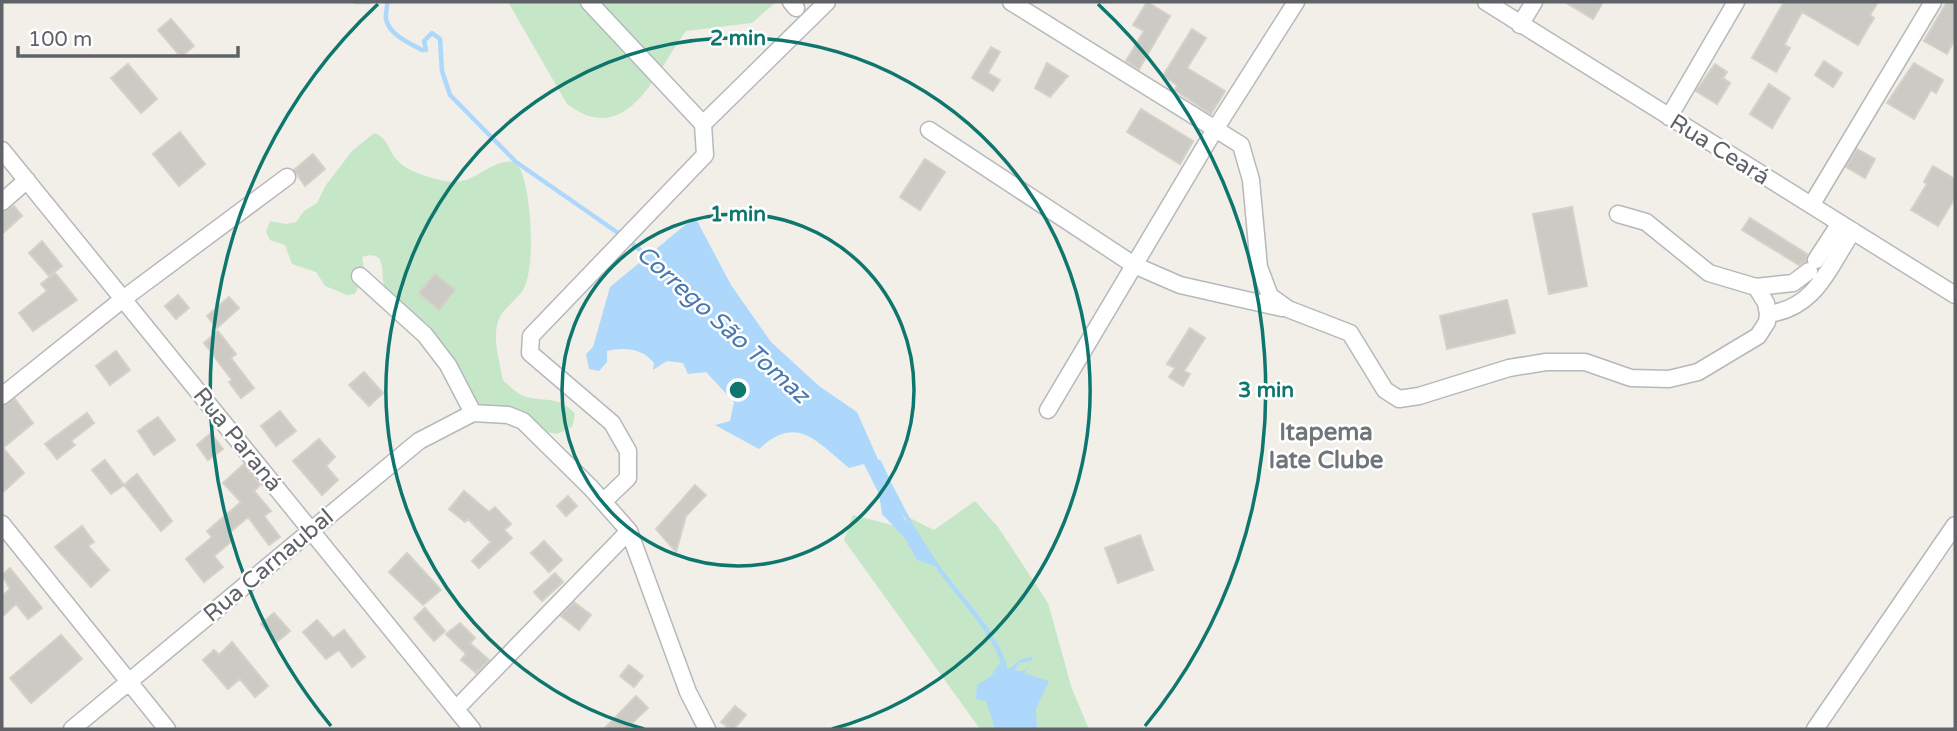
<svg xmlns="http://www.w3.org/2000/svg" width="1957" height="731" viewBox="0 0 1957 731" font-family="'Varela Round',sans-serif">
	<rect width="100%" height="100%" fill="#f1efe8"/>
	<path fill="#c6e7c7" d="M508,2H776L752,23L686,31C658,68 628,151 567,104Z
		M374,133C389,138 388,151 398,161C407,172 441,182 455,182C478,181 492,158 516,162C532,181 536,266 524,288C518,300 502,308 498,322C492,339 500,363 503,380C508,385 515,391 521,395C539,403 559,394 575,414L572,427L557,434L547,432L480,408L460,374L388,297C387,291 383,285 383,280C382,267 384,250 362,257C366,272 362,280 355,294L347,295L325,286L316,272L292,264L285,245L270,240L266,232L270,221L286,224L296,222L304,211L317,203L326,185L352,151Z
		M975,501L998,527L1048,603L1072,689L1089,729H980L844,540L853,515L892,525L910,518L934,530Z"/>
	<path fill="#add8fc" d="M690,221H697L731,285L771,342L819,386L857,412L905,520L938,567L917,560L904,537L882,514L879,494L864,464L849,468C816,441 797,414 759,449L715,425L730,421L734,402L706,372L688,374L683,363L667,361L653,370L654,363C642,348 625,347 607,351V362L599,371L589,369L586,354L593,347L610,287Z
		M1033,656L1031,661L1019,663L1015,670L1022,671L1029,667L1024,673L1049,681L1036,709L1037,729H995L986,701L976,699L977,685L991,676L1003,658L1002,668L1006,671L1020,660Z"/>
	<g fill="none" stroke-linecap="round" stroke-linejoin="round">
		<path stroke="#add8fc" stroke-width="4.5" d="M356,2H369
			M387,2C388,7 385,14 386,19C389,35 410,43 422,50H426L424,41L432,33L440,39L442,71L450,95L516,162L621,235
			M628,240L651,259
			M879,462C895,497 917,538 940,570C964,603 997,633 1007,674"/>
	</g>
	<path fill="#cccac5" stroke="#d5d1c7" stroke-width="2" d="M1147,2L1170,16L1139,69L1126,61L1144,31L1133,25Z
		M1565,2H1603L1593,19Z
		M1784,2H1878L1870,15L1874,18L1858,45L1802,12L1784,45L1790,48L1776,72L1752,58Z
		M1947,2H1955V39L1947,54L1924,41Z
		M171,19L194,46L181,57L158,30Z
		M1192,29L1206,38L1187,68L1225,91L1211,114L1175,90L1177,85L1163,76Z
		M991,47L1000,52L988,73L1000,80L993,91L972,78Z
		M1824,61L1842,73L1833,87L1815,75Z
		M1047,63L1068,76L1050,97L1035,88Z
		M1914,63L1943,80L1936,93L1931,90L1914,119L1887,103Z
		M128,64L157,99L141,113L111,78Z
		M1715,64L1727,72L1723,78L1730,83L1717,104L1696,91Z
		M1769,84L1790,98L1772,128L1750,114Z
		M1141,109L1193,141L1180,164L1127,132Z
		M180,132L205,164L179,186L153,154Z
		M1857,149L1875,159L1865,178L1846,167Z
		M313,154L325,169L305,186L294,170Z
		M925,159L945,172L920,210L900,197Z
		M1933,166L1955,179V198L1938,226L1911,210L1927,184L1924,182Z
		M14,206L22,216L2,234V212Z
		M1572,207L1587,286L1549,294L1533,214Z
		M1750,218L1807,254L1806,261L1799,265L1742,230Z
		M42,241L62,266L49,276L29,253Z
		M55,273L77,300L33,331L19,313L47,291L41,284Z
		M435,274L455,290L439,310L419,293Z
		M178,295L189,308L176,319L165,306Z
		M229,297L239,308L217,328L207,316Z
		M1507,300L1515,333L1447,349L1440,316Z
		M1190,328L1205,338L1184,371L1190,374L1183,386L1169,377L1175,368L1167,364Z
		M218,331L236,354L231,358L254,388L241,398L229,382L232,380L204,343Z
		M116,351L130,370L110,385L96,366Z
		M364,372L383,393L369,406L349,385Z
		M15,399L33,423L3,448L24,473L2,493V406Z
		M280,411L296,431L276,446L261,426Z
		M87,413L94,423L71,441L75,445L57,459L45,444Z
		M158,417L175,440L154,455L138,431Z
		M211,433L223,449L208,460L197,445Z
		M319,439L335,457L326,466L338,480L322,495L293,461Z
		M105,460L124,485L111,494L92,470Z
		M244,464L260,485L254,491L271,511L264,516L280,537L269,545L248,517L228,534L233,540L214,556L223,567L204,582L186,559L212,537L207,531L241,502L223,483Z
		M137,474L172,521L161,531L124,485Z
		M695,485L706,495L686,516L676,552L656,529Z
		M464,491L489,512L495,507L511,524L504,530L512,538L479,568L472,561L491,542L468,519L465,522L449,509Z
		M568,496L577,506L566,516L557,506Z
		M82,526L94,542L88,546L109,570L91,587L55,547Z
		M1140,535L1153,570L1118,583L1105,548Z
		M544,541L562,560L549,572L531,553Z
		M407,553L441,590L423,605L389,572Z
		M10,568L42,608L28,619L16,604L2,617V596L10,589L2,575Z
		M555,573L563,582L542,601L534,592Z
		M574,602L591,615L579,630L561,616Z
		M425,608L445,631L434,641L414,618Z
		M274,613L290,631L277,642L261,624Z
		M317,620L333,638L344,630L365,657L352,667L339,650L326,659L303,632Z
		M460,623L475,638L470,643L489,660L476,673L461,660L466,654L446,634Z
		M61,635L82,659L31,703L10,678Z
		M232,642L268,686L255,697L240,679L228,689L203,660L214,650L219,655Z
		M629,665L643,676L634,687L620,676Z
		M636,696L648,708L626,729H604Z
		M735,706L746,715L734,729H730L721,722Z"/>
	<g fill="none" stroke-linecap="round" stroke-linejoin="round">
		<g stroke="#b5b8bc" stroke-width="19">
			<path id="minor" d="M589,2L703,124
				M791,2L796,8
				M1011,2L1241,145L1251,180L1259,267L1270,296L1288,309L1350,333L1385,390L1399,399L1419,396L1509,368L1546,362H1585L1631,378L1669,379L1698,372L1758,336L1767,322L1768,314L1766,303L1756,287L1709,273L1646,222L1618,214
				M1486,2L1955,295
				M1520,25L1534,2
				M1669,117L1736,2
				M929,130L1134,265L1180,285L1282,308
				M2,150L472,729
				M2,202L27,180
				M1812,204L1933,2
				M1816,260L1840,223
				M360,276L425,335L448,365L473,413L508,415L523,421L591,488L629,531L688,692L707,729
				M1756,287L1793,283L1809,271
				M1768,314C1816,308 1828,268 1853,231
				M2,396L123,299L287,177
				M1048,410L1214,131L1296,2
				M604,501L628,478V451L612,423L530,353L531,336L705,155L703,124L827,2
				M2,524L167,729
				M456,709L629,531
				M72,729L419,441L473,413
				M1815,729L1955,525"/>
		</g>
		<use href="#minor" stroke="#fff" stroke-width="16"/>
	</g>
	<g fill="none" stroke="#0f766e" stroke-width="3.5">
		<circle cx="738" cy="390" r="176"/>
		<path d="M644 729A352 352 0 1 1 832 729"/>
		<path d="M331 726A528 528 0 0 1 378 4M1098 4A528 528 0 0 1 1145 726"/>
	</g>
	<g text-anchor="middle" stroke-width="5" stroke-linejoin="round" paint-order="stroke">
		<g font-size="23" fill="#5f6368" stroke="#fff">
			<text transform="translate(1720 149) rotate(32)" y="8">Rua Ceará</text>
			<text transform="translate(238 439) rotate(51)" y="8">Rua Paraná</text>
			<text transform="translate(268 565) rotate(-40)" y="8">Rua Carnaubal</text>
		</g>
		<g font-size="24" font-style="italic" fill="#4978ae" stroke="#fff">
			<text transform="translate(723 324) rotate(42)" y="8">Corrego São Tomaz</text>
		</g>
		<g font-size="24" font-weight="bold" fill="#707579" stroke="#fff">
			<text x="1326" y="440">Itapema<tspan x="1326" dy="28">Iate Clube</tspan></text>
		</g>
	</g>
	<circle cx="738" cy="390" r="10" fill="#0f766e" stroke="#fff" stroke-width="3.5"/>
	<g font-size="21" text-anchor="middle" font-weight="bold" fill="#0f766e" stroke="#fff" stroke-width="5" stroke-linejoin="round" paint-order="stroke">
		<text x="738" y="45">2 min</text>
		<text x="738" y="221">1 min</text>
		<text x="1266" y="397">3 min</text>
	</g>
	<rect width="1957" height="731" fill="none" stroke="#5f6368" stroke-width="7"/>
	<path d="M18 46v10h220v-10" fill="none" stroke="#5f6368" stroke-width="3.5"/>
	<text x="28" y="46" font-size="21" fill="#5f6368" stroke="#ffffff" stroke-width="5" paint-order="stroke">100 m</text>
</svg>
